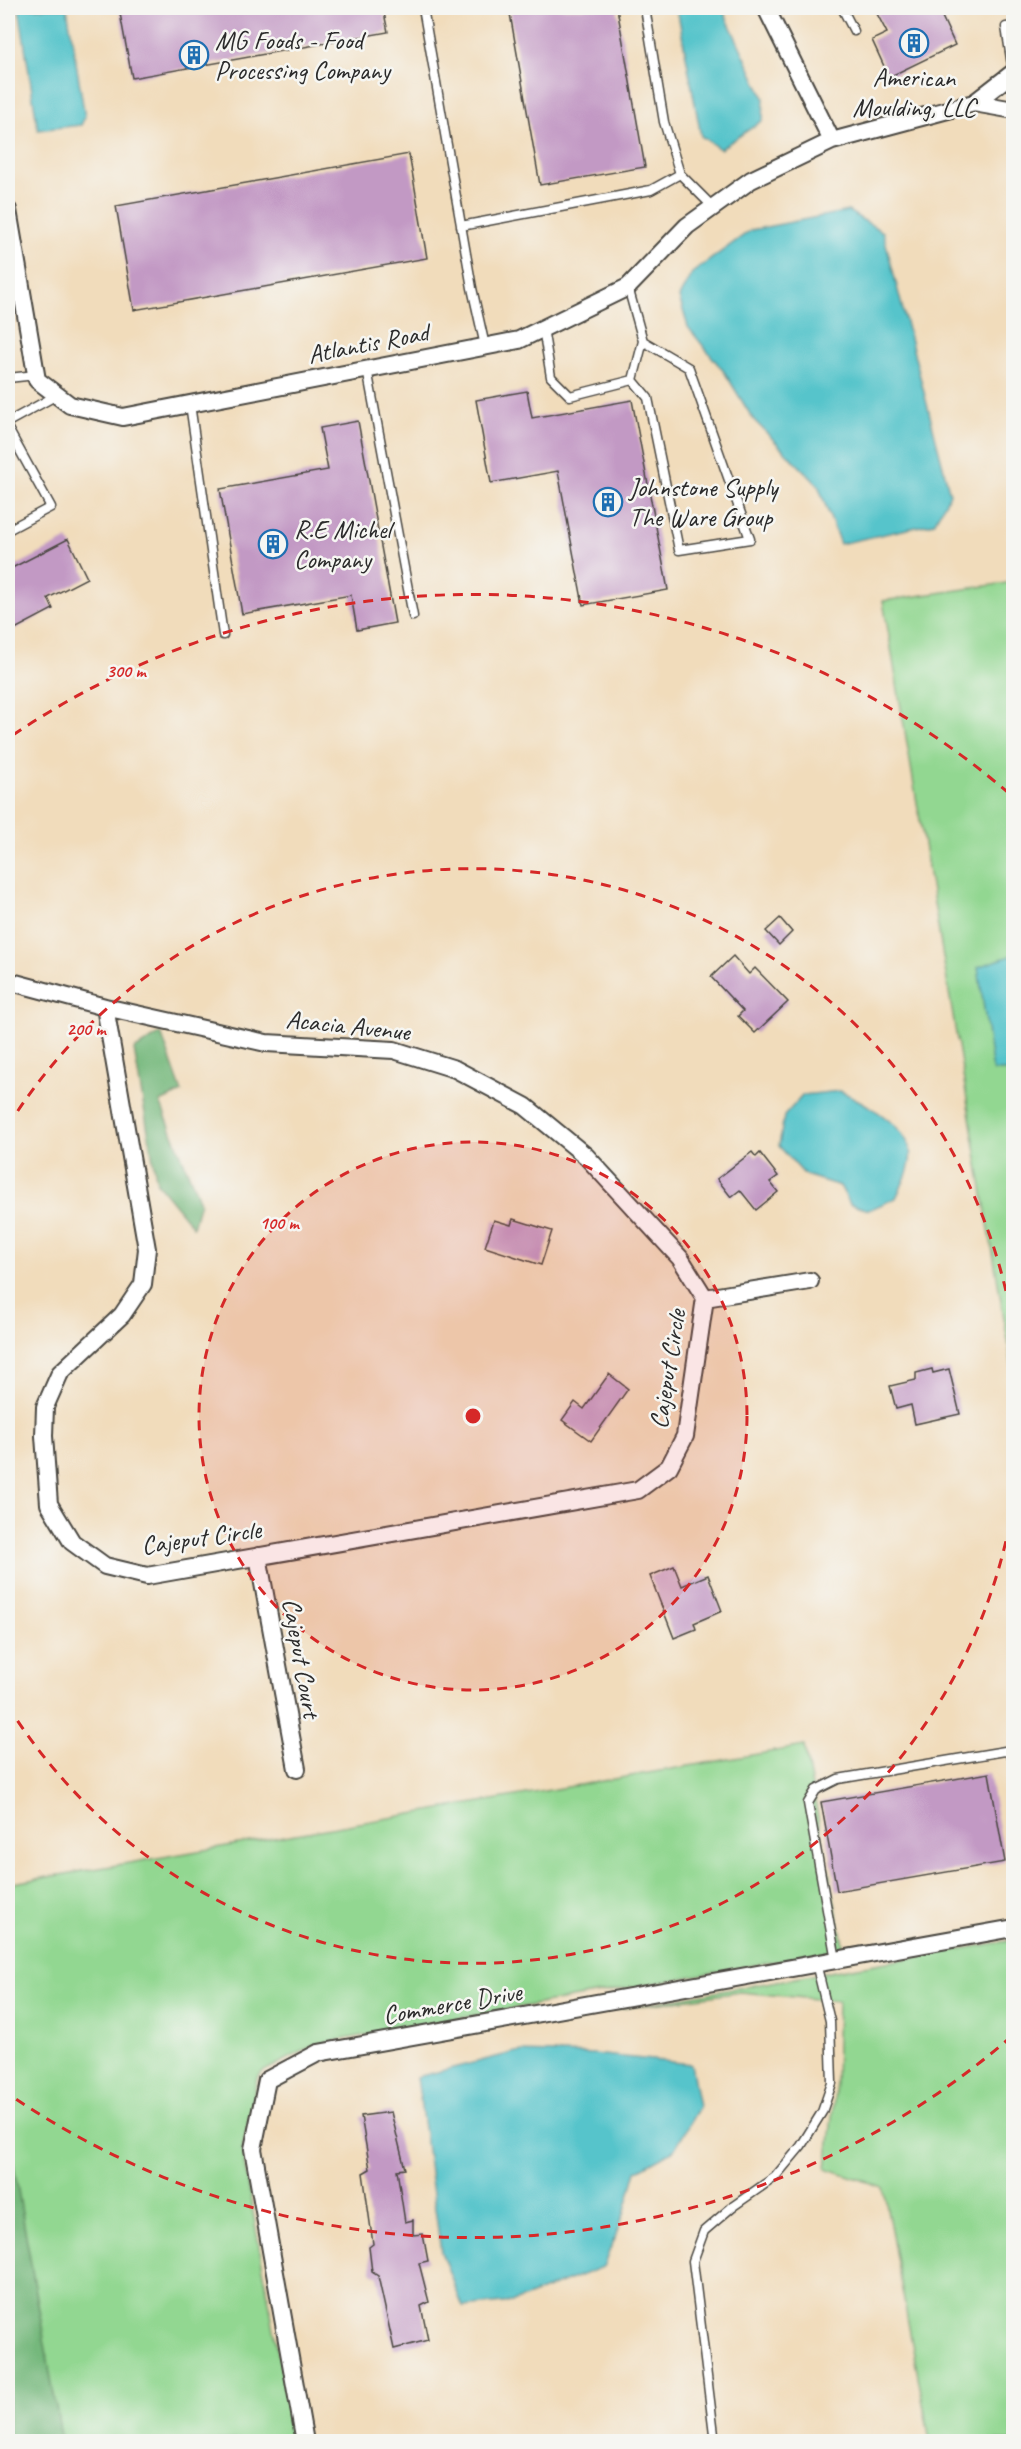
<svg xmlns="http://www.w3.org/2000/svg" width="1021" height="2449" viewBox="0 0 1021 2449" font-family="Caveat,sans-serif">
	<rect width="100%" height="100%" fill="#f6f6f2"/>
	<filter id="ink" filterUnits="userSpaceOnUse"><feTurbulence type="fractalNoise" baseFrequency=".0167" numOctaves="2"/><feDisplacementMap in="SourceGraphic" scale="12" xChannelSelector="R" yChannelSelector="G"/><feConvolveMatrix kernelMatrix="1 2 1 2 8 2 1 2 1" color-interpolation-filters="sRGB"/></filter>
	<filter id="wash" filterUnits="userSpaceOnUse"><feTurbulence type="fractalNoise" baseFrequency=".008" numOctaves="4" result="noise"/><feDisplacementMap in="SourceGraphic" scale="24" xChannelSelector="R" yChannelSelector="G"/><feGaussianBlur stdDeviation="1.35" result="paint"/><feColorMatrix in="noise" values="0 0 0 0 0 0 0 0 0 0 0 0 0 0 0 0 0 1.4 0 .05"/><feComposite in="paint" operator="in"/></filter>
	<g filter="url(#wash)">
		<rect width="100%" height="100%" fill="#f1dcbb"/>
		<path fill="#92d791" stroke="#5e815e" stroke-width="1.5" d="M1013,582V1372L883,601Z
			M804,1746L844,1949L317,2044L262,2072L257,2078L242,2151L294,2441L8,2442V1884Z
			M1013,1940V2441H930L883,2187L826,2168L836,2083L838,2001L740,1992L611,2010Z"/>
		<path fill="#75b87b" stroke="#507253" stroke-width="1.5" d="M161,1033L182,1092L160,1102L200,1202L193,1227L157,1183L134,1050Z
			M8,2133L62,2441H8Z"/>
		<path fill="#56c4cb" stroke="#40787b" stroke-width="1.5" d="M19,8H67L85,117L81,125L38,130Z
			M677,8H722L764,98L763,120L720,149L701,136Z
			M848,211L883,232L950,494L934,523L840,544L818,485L753,419L725,373L688,327L679,297L692,273L751,230Z
			M1013,955V1071H993L978,967Z
			M840,1091C862,1101 905,1124 910,1150C913,1167 902,1184 896,1198L869,1210L850,1204L840,1186L805,1175L779,1146L784,1116L803,1095Z
			M516,2052L594,2054L691,2064L699,2107L674,2150L636,2171L624,2214L603,2267L513,2302L463,2307L441,2252L417,2077Z"/>
		<g id="blocks">
			<path fill="#c299c4" d="M119,8H383L388,32L132,78Z
				M509,8H617L645,167L540,185Z
				M874,8H938L955,45L889,77L872,40L887,33Z
				M409,154L427,258L134,310L116,206Z
				M527,391L532,418L632,400L668,590L583,605L558,471L491,483L476,400Z
				M358,421L395,623L357,630L351,595L242,614L220,489L328,470L320,428Z
				M68,539L87,578L48,598L53,609L15,629L8,615V570Z
				M780,918L792,932L779,945L766,931Z
				M733,956L749,974L755,968L788,1002L755,1033L738,1016L743,1011L711,977Z
				M752,1152L756,1157L760,1153L778,1176L770,1182L778,1192L756,1210L740,1190L731,1197L717,1179Z
				M513,1219L552,1231L541,1265L485,1247L494,1220L511,1225Z
				M932,1369L933,1373L949,1369L960,1414L915,1424L911,1405L896,1409L890,1386L916,1380V1373Z
				M609,1374L628,1389L591,1441L562,1420L575,1402L584,1409Z
				M674,1566L682,1586L708,1575L722,1611L694,1623L696,1629L674,1638L650,1576Z
				M989,1773L1005,1862L837,1891L821,1802Z
				M391,2112L405,2169L397,2170L405,2222L413,2220V2235L423,2234L428,2261L419,2263L429,2302L421,2306L428,2340L394,2349L378,2276L372,2272L369,2247L373,2244L363,2173L370,2169L361,2116Z"/>
		</g>
	</g>
	<g filter="url(#ink)">
		<use href="#blocks" fill-opacity="0" stroke="#494641" stroke-width="1.5"/>
		<g fill="none" stroke-linecap="round" stroke-linejoin="round">
			<g stroke="#494641" stroke-width="11">
				<path id="lane" d="M423,8L472,288L485,346
					M645,8L664,122L680,174
					M842,8L854,31
					M1013,72L1006,27L1014,26
					M461,226L651,190L680,174L713,207
					M543,328L551,377L570,396L633,380L643,341L628,287
					M367,369L413,616
					M8,378L36,375
					M633,380L648,398L679,550L750,539L689,368L643,341
					M190,404L223,635
					M8,422L57,395
					M8,429L51,507L8,530
					M836,1960L808,1803L816,1790L838,1779L1005,1751L1014,1755
					M715,2442L693,2261L704,2231L732,2207L775,2177L801,2146L822,2112L832,2083L830,2021L816,1963"/>
			</g>
			<g stroke="#494641" stroke-width="20">
				<path id="street" d="M974,103L1014,110
					M832,141L974,103L1014,72
					M8,210L37,380L70,405L123,417L519,340L628,287L687,226L751,180L832,141L766,8
					M8,981L105,1007L266,1043L394,1050L455,1069L525,1106L586,1156L680,1258L705,1298L810,1281
					M105,1007L147,1249L143,1284L122,1315L60,1373L45,1407L44,1436L49,1504L72,1542L105,1566L147,1576L638,1490L669,1467L685,1436L705,1298
					M258,1556L297,1769
					M305,2442L253,2149L267,2080L318,2053L1014,1928"/>
			</g>
			<use href="#lane" stroke="#fff" stroke-width="8"/>
			<use href="#street" stroke="#fff" stroke-width="16"/>
		</g>
	</g>
	<circle cx="473" cy="1416" r="274" fill="#d62828" fill-opacity=".12"/>
	<g fill="none" stroke="#d62828" stroke-width="3" stroke-dasharray="10 8">
		<circle cx="473" cy="1416" r="274"/>
		<path d="M1013 1506A548 548 0 0 1 8 1706M8 1126A548 548 0 0 1 1013 1326"/>
		<path d="M1012 2036A822 822 0 0 1 13 2097M13 735A822 822 0 0 1 1012 796"/>
	</g>
	<defs>
		<g id="building-ring" transform="scale(1.5)"><circle r="9.5" fill="#f6f6f2" stroke="#1f6fb2" stroke-width="1.5"/><path d="M-4-6H4V6H1V3H-1V6H-4ZM-2.5-4.3h1.7v1.8h-1.7ZM.8-4.3h1.7v1.8H.8ZM-2.5-1h1.7V.8h-1.7ZM.8-1h1.7V.8H.8Z" fill="#1f6fb2"/></g>
	</defs>
	<g fill-rule="evenodd">
		<use href="#building-ring" x="914" y="43"/>
		<use href="#building-ring" x="194" y="55"/>
		<use href="#building-ring" x="608" y="502"/>
		<use href="#building-ring" x="273" y="544"/>
	</g>
	<g text-anchor="middle" stroke-width="5" stroke-linejoin="round" paint-order="stroke">
		<g font-size="26" fill="#2b2b2b" stroke="#f6f6f2" text-anchor="start">
			<text x="215" y="49">MG Foods - Food<tspan x="215" dy="30">Processing Company</tspan></text>
			<text x="914" y="86" text-anchor="middle">American<tspan x="914" dy="30">Moulding, LLC</tspan></text>
			<text x="629" y="496">Johnstone Supply<tspan x="629" dy="30">The Ware Group</tspan></text>
			<text x="294" y="538">R.E Michel<tspan x="294" dy="30">Company</tspan></text>
		</g>
		<g font-size="26" fill="#2b2b2b" stroke="#f6f6f2">
			<text transform="translate(368 343) rotate(-11)" y="9">Atlantis Road</text>
			<text transform="translate(348 1025) rotate(6)" y="9">Acacia Avenue</text>
			<text transform="translate(667 1369) rotate(-81)" y="9">Cajeput Circle</text>
			<text transform="translate(201 1537) rotate(-8)" y="9">Cajeput Circle</text>
			<text transform="translate(302 1658) rotate(80)" y="9">Cajeput Court</text>
			<text transform="translate(452 2003) rotate(-10)" y="9">Commerce Drive</text>
		</g>
	</g>
	<circle cx="473" cy="1416" r="9" fill="#d62828" stroke="#f6f6f2" stroke-width="3"/>
	<g font-size="18" text-anchor="middle" font-weight="bold" fill="#d62828" stroke="#f6f6f2" stroke-width="5" stroke-linejoin="round" paint-order="stroke">
		<text x="126" y="677">300 m</text>
		<text x="86" y="1035">200 m</text>
		<text x="279" y="1229">100 m</text>
	</g>
	<rect width="1021" height="2449" fill="none" stroke="#f6f6f2" stroke-width="30"/>
</svg>
